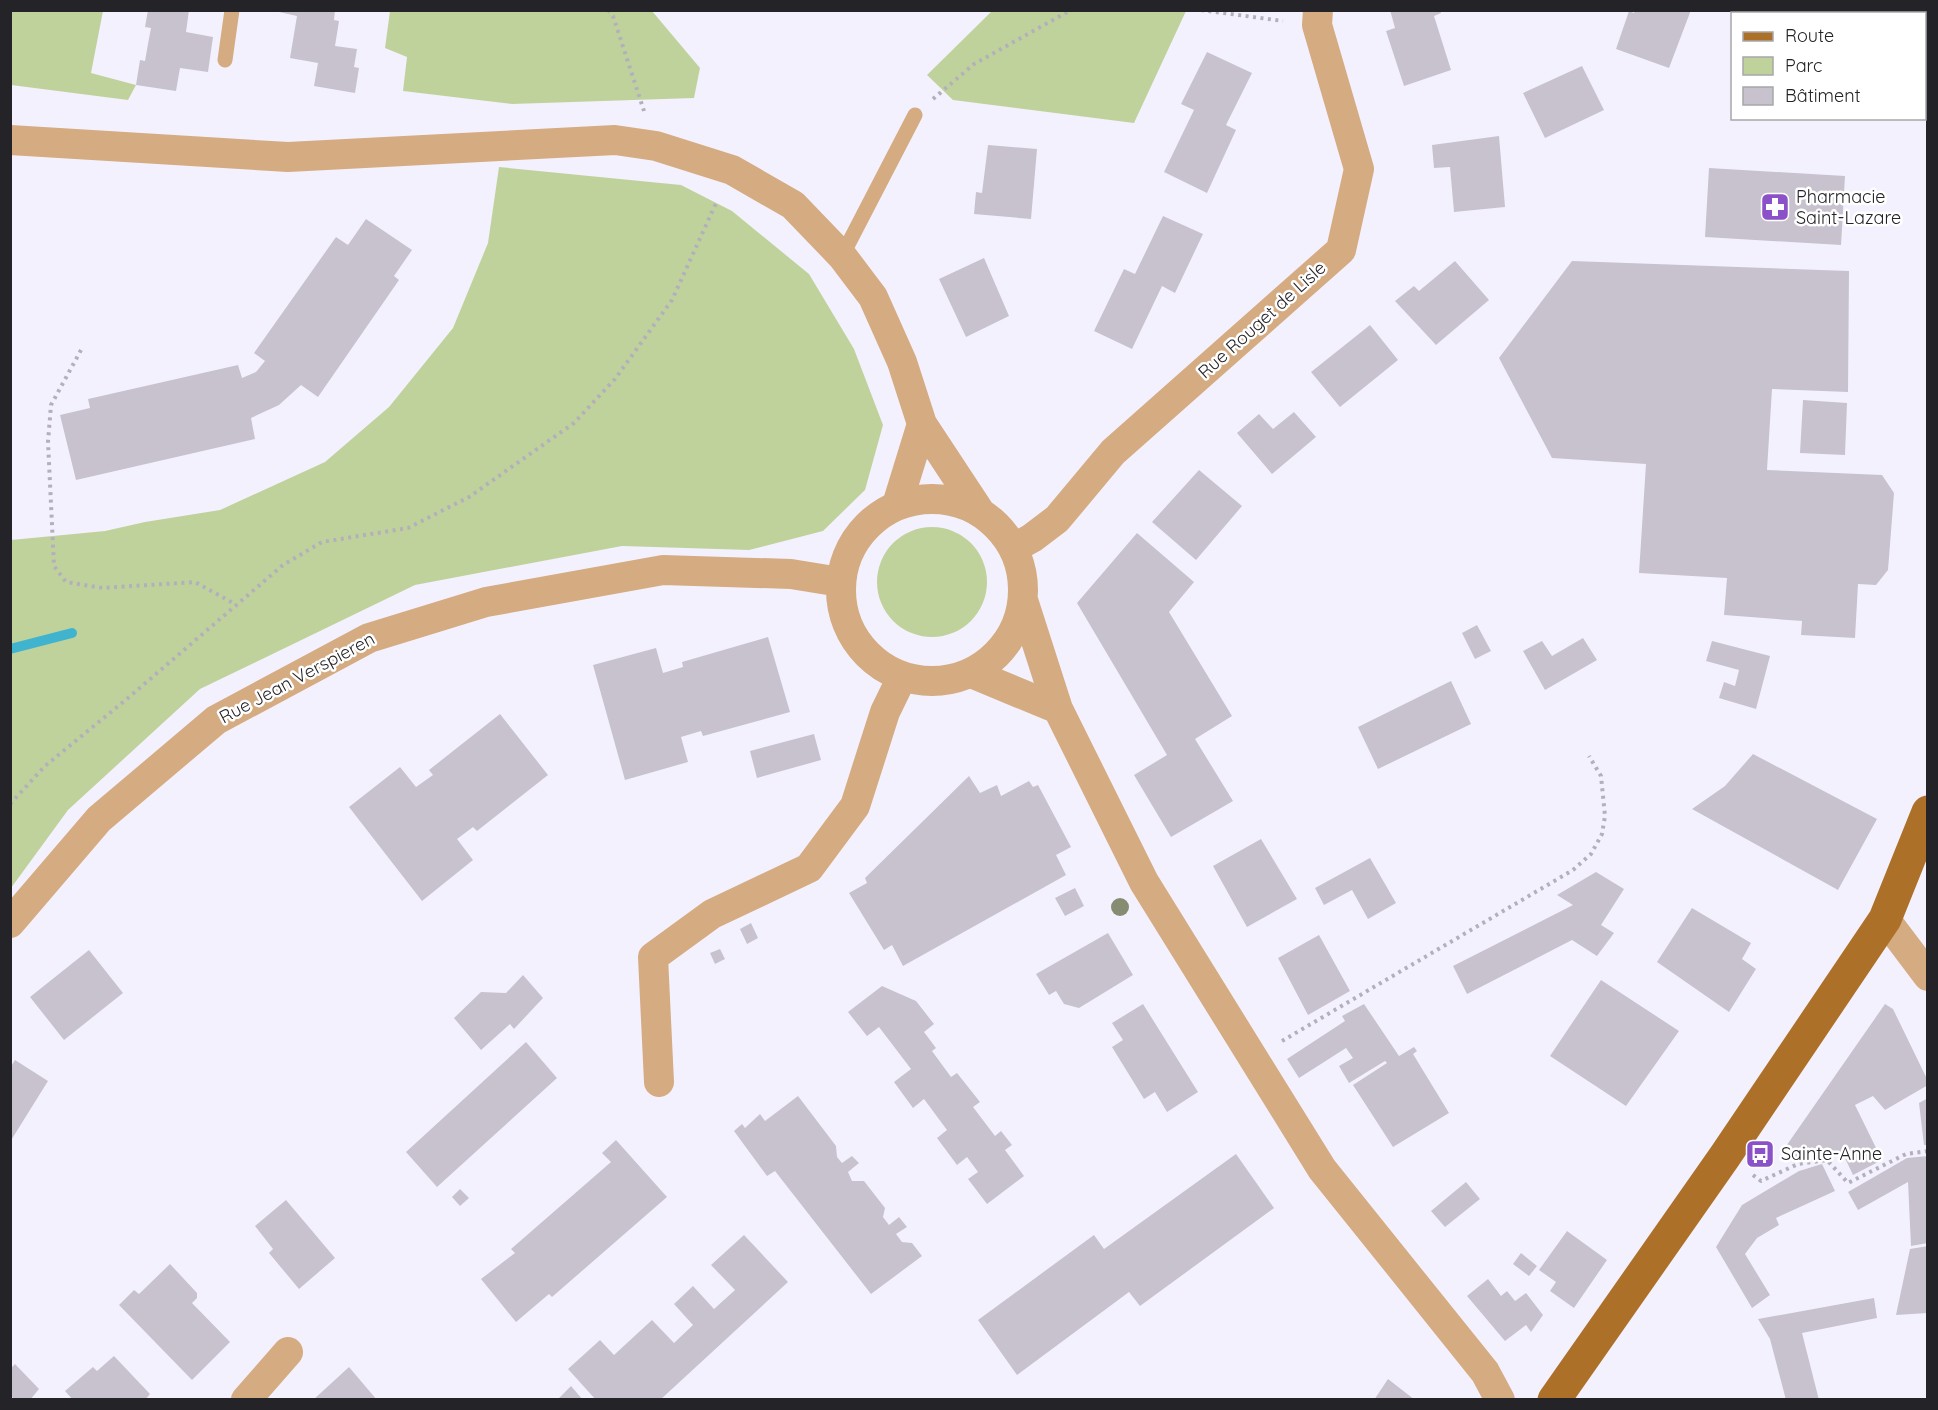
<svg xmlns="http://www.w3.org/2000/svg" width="1938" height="1410" viewBox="0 0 1938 1410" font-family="Quicksand,sans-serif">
	<rect width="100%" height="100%" fill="#f4f1fe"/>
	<path fill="#c0d29c" d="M12,10L103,11L91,73L136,85L128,100L11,85Z
		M993,10H1186V11L1134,123L953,100L927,75Z
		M390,11H652L700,68L694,98L512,104L403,91L407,57L385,48Z
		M499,167L681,185L732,211L809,274L854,349L883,425L865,490L823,531L749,550L622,546L415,585L200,689L68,810L11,888V540L105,531L145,522L220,510L325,462L389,407L453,328L488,243Z
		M877 582a55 55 0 1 1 110 0a55 55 0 1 1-110 0Z"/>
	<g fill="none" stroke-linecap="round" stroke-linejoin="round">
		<path stroke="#40b3ce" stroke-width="10" d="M10,649L72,633"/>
	</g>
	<path fill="#c8c2ce" d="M148,10H189L186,32L213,37L208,72L180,68L176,91L136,85L140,60L145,61L148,44L151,28L145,27Z
		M270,10H335L334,20L339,21L335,46L357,49L354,67L359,68L355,93L314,86L318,63L290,58L297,16Z
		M1390,10H1440L1441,13L1434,16L1451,70L1404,86L1386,31L1395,28Z
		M1635,10H1691L1669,68L1616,49L1629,11L1634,13Z
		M1207,52L1252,73L1226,125L1236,130L1207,193L1164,172L1194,110L1181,104Z
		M1582,66L1604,110L1545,138L1523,93Z
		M1499,136L1505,207L1454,212L1450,167L1434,168L1432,145Z
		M988,145L1037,149L1031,219L974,214L976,192L982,193Z
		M1709,168L1845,176L1841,245L1705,237Z
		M1163,216L1203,234L1175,293L1162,286L1132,349L1094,331L1124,269L1135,274Z
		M366,219L412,250L394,276L399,280L318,397L301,385L279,405L251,418L255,439L76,480L60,415L90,408L88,399L238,365L242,378L256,372L265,361L254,353L336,237L348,245Z
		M984,258L1009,316L966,337L939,279Z
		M1455,261L1489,300L1436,345L1395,301L1414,286L1419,291Z
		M1572,261L1849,271L1848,392L1772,389L1767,470L1882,475L1894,493L1888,570L1876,585L1858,584L1855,638L1801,635L1802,621L1724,615L1727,578L1639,573L1646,464L1552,458L1499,358Z
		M1370,325L1398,360L1340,407L1311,372Z
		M1803,400L1847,403L1845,455L1800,453Z
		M1294,412L1316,437L1272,474L1237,433L1259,414L1273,429Z
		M1199,470L1242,506L1196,560L1152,522Z
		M1137,533L1194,582L1169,612L1232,716L1195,739L1233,801L1171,837L1134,775L1167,755L1077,603Z
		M1477,625L1491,651L1475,659L1462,633Z
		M768,637L790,712L703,736L701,731L681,737L688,762L625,780L593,665L656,648L663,673L683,667L682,662Z
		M1583,638L1597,660L1545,690L1523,651L1542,641L1552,656Z
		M1712,641L1770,656L1756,709L1719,698L1724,682L1735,686L1739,670L1706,661Z
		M1451,681L1471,724L1378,769L1358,727Z
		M500,714L548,775L477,831L473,827L457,839L473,860L422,901L349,807L400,767L416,787L433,775L429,770Z
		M814,734L821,760L757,778L750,751Z
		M1753,754L1877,819L1838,890L1692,809L1725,786Z
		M969,776L980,793L997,785L1001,796L1029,781L1033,787L1038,785L1071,847L1056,855L1066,875L903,966L892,945L884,950L849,893L867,883L865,878Z
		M1261,839L1297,899L1247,927L1213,866Z
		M1370,858L1396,903L1368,919L1352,890L1324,905L1315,888Z
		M1596,872L1624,889L1601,925L1614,933L1597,956L1572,940L1467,994L1453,966L1573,905L1557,895Z
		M1075,888L1084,906L1065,916L1055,898Z
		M1692,908L1751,943L1742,959L1756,969L1729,1012L1657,962Z
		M751,923L758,938L747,944L740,929Z
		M1108,933L1133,975L1079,1008L1064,1004L1056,991L1049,995L1036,974Z
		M1319,935L1350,991L1308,1015L1278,958Z
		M720,949L725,959L715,964L710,953Z
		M89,950L123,993L64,1040L30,997Z
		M523,975L543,998L514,1029L510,1024L481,1050L454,1018L481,992L506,993Z
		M1601,980L1679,1031L1626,1106L1550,1056Z
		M882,986L916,1001L934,1024L924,1032L936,1048L932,1051L951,1077L957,1073L980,1102L973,1107L995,1136L1001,1131L1012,1145L1005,1150L1024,1176L987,1204L968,1179L978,1172L967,1157L957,1165L937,1138L947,1130L924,1099L913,1108L894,1082L911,1069L879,1027L867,1036L848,1012Z
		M1143,1004L1198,1092L1167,1112L1155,1092L1144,1099L1112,1047L1123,1040L1112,1023Z
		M1364,1004L1399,1056L1414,1047L1417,1051L1413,1054L1449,1113L1393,1147L1353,1085L1387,1063L1385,1061L1349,1083L1339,1066L1353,1058L1346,1048L1299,1078L1287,1059L1345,1021L1342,1016Z
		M1885,1004L1893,1009L1928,1081V1085L1885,1110L1873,1096L1855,1105L1882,1160L1853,1175L1844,1156L1813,1151L1791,1160L1782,1152Z
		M526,1042L557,1078L437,1187L406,1152Z
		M15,1060L48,1081L10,1142V1068Z
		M798,1096L836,1146L837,1157L842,1163L852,1156L859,1163L848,1172L852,1181H864L885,1208L883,1217L889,1225L899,1217L907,1227L896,1234L902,1242L912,1243L922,1256L871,1294L775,1171L767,1176L734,1131L742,1124L745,1128L760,1114L765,1121Z
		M1928,1098V1145H1924L1919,1103Z
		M616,1140L667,1197L552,1297L549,1294L516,1322L481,1279L515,1253L511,1249L611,1162L602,1153Z
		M1236,1154L1274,1208L1140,1306L1129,1292L1017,1375L978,1320L1094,1235L1104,1249Z
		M1928,1156V1243L1911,1246L1908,1182L1858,1210L1848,1192L1907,1158Z
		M1822,1164L1835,1191L1776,1218L1779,1225L1757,1238L1745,1254L1770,1295L1752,1308L1716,1247L1742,1205L1799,1171Z
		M1466,1182L1480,1199L1445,1227L1431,1211Z
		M460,1189L469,1198L460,1206L452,1197Z
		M286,1200L335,1258L299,1289L269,1253L273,1249L255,1226Z
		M1567,1231L1607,1260L1574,1308L1550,1291L1556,1282L1539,1270Z
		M744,1235L788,1282L660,1400H596L568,1369L600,1340L614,1355L652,1320L674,1343L693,1325L674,1304L693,1286L714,1309L735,1290L711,1265Z
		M1928,1246V1313L1896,1315L1910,1249Z
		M1521,1253L1537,1266L1529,1276L1513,1264Z
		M170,1264L197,1293V1298L192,1303L230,1342L192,1380L119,1305L134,1290L139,1294Z
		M1488,1279L1501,1296L1507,1291L1515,1301L1526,1293L1543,1315L1531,1332L1526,1325L1505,1341L1467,1296Z
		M1874,1298L1877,1318L1802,1333L1819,1400H1786L1770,1339L1758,1319Z
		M114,1356L150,1394L145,1400H73L65,1391L93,1367L97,1371Z
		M15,1364L39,1389L30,1400H15L10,1395V1369Z
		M349,1367L377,1400H313Z
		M1388,1379L1415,1400H1374Z
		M571,1386L583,1400H557Z"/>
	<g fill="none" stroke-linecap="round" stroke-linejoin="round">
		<path stroke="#b3b0bb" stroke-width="4" stroke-dasharray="3 4.5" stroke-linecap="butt" d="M608,10L613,16L644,111
			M1201,10L1283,21
			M933,99L974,64L1071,10
			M81,350L51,405L48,442L54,566L66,582L103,588L195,582L235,604
			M10,804L45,766L128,698L283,565L322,542L408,528L469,497L574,423L615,379L672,300L717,201
			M1282,1041L1573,870L1591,854L1602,834L1605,816L1601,776L1589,756
			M1753,1175L1761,1181L1798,1164L1827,1160L1848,1183L1906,1154L1928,1151"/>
		<path stroke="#d5ab81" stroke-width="15" d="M225,60L232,10
			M842,256L915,115"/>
		<path stroke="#d5ab81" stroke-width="30" d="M1834,10L1837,14
			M1924,80L1928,82
			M10,140L288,157L615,140L656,146L732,170L793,205L842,256L873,297L902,362L922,424
			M841 590a91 91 0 1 1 182 0a91 91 0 1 1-182 0Z
			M897,505L922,424L980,512
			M1014,548L1032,538L1057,519L1113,452L1341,250L1359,169L1317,25L1318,10
			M971,673L1058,709L1023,600
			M1058,709L1144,882L1322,1169L1485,1372L1500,1400
			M1885,919L1928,976
			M10,923L99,819L216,720L369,638L486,602L663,570L791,574L840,582
			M659,1082L653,957L712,914L809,868L855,806L885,712L902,677
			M246,1400L288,1352"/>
		<path stroke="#ac7028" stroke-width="33" d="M1554,1400L1725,1156L1885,919L1928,812"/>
	</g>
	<circle fill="#868c72" cx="1120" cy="907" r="9"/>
	<defs>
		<g id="pharmacy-square" transform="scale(1.5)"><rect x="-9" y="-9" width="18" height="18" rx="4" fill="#8a51c8" stroke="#fff"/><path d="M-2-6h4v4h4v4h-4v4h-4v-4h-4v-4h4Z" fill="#fff"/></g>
		<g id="bus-square" transform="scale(1.5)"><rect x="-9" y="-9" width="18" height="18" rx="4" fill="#8a51c8" stroke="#fff"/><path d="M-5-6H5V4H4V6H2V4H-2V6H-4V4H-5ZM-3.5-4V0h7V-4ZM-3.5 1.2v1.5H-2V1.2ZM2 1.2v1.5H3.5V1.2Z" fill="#fff"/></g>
	</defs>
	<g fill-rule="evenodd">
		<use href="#pharmacy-square" x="1775" y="207"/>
		<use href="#bus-square" x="1760" y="1154"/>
	</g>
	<g text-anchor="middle" stroke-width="5" stroke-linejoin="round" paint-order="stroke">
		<g font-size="18" fill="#242328" stroke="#fff" text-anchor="start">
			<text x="1796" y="203">Pharmacie<tspan x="1796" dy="21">Saint-Lazare</tspan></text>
			<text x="1781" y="1160">Sainte-Anne</text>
		</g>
		<g font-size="18" fill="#242328" stroke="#fff">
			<text transform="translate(1262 320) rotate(-42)" y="6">Rue Rouget de Lisle</text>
			<text transform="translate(297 678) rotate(-28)" y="6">Rue Jean Verspieren</text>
		</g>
	</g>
	<rect width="1938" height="1410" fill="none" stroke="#242328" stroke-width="24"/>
	<rect x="1731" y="12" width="195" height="108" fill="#ffffff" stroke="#a7a7a9" stroke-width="1.5"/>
	<rect x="1743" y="32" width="30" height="9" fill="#ac7028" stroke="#a7a7a9" stroke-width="1.5"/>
	<text x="1785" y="42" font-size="18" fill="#242328">Route</text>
	<rect x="1743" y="57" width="30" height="18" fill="#c0d29c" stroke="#a7a7a9" stroke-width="1.5"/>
	<text x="1785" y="72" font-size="18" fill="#242328">Parc</text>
	<rect x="1743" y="87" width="30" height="18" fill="#c8c2ce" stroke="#a7a7a9" stroke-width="1.5"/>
	<text x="1785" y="102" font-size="18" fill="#242328">Bâtiment</text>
</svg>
